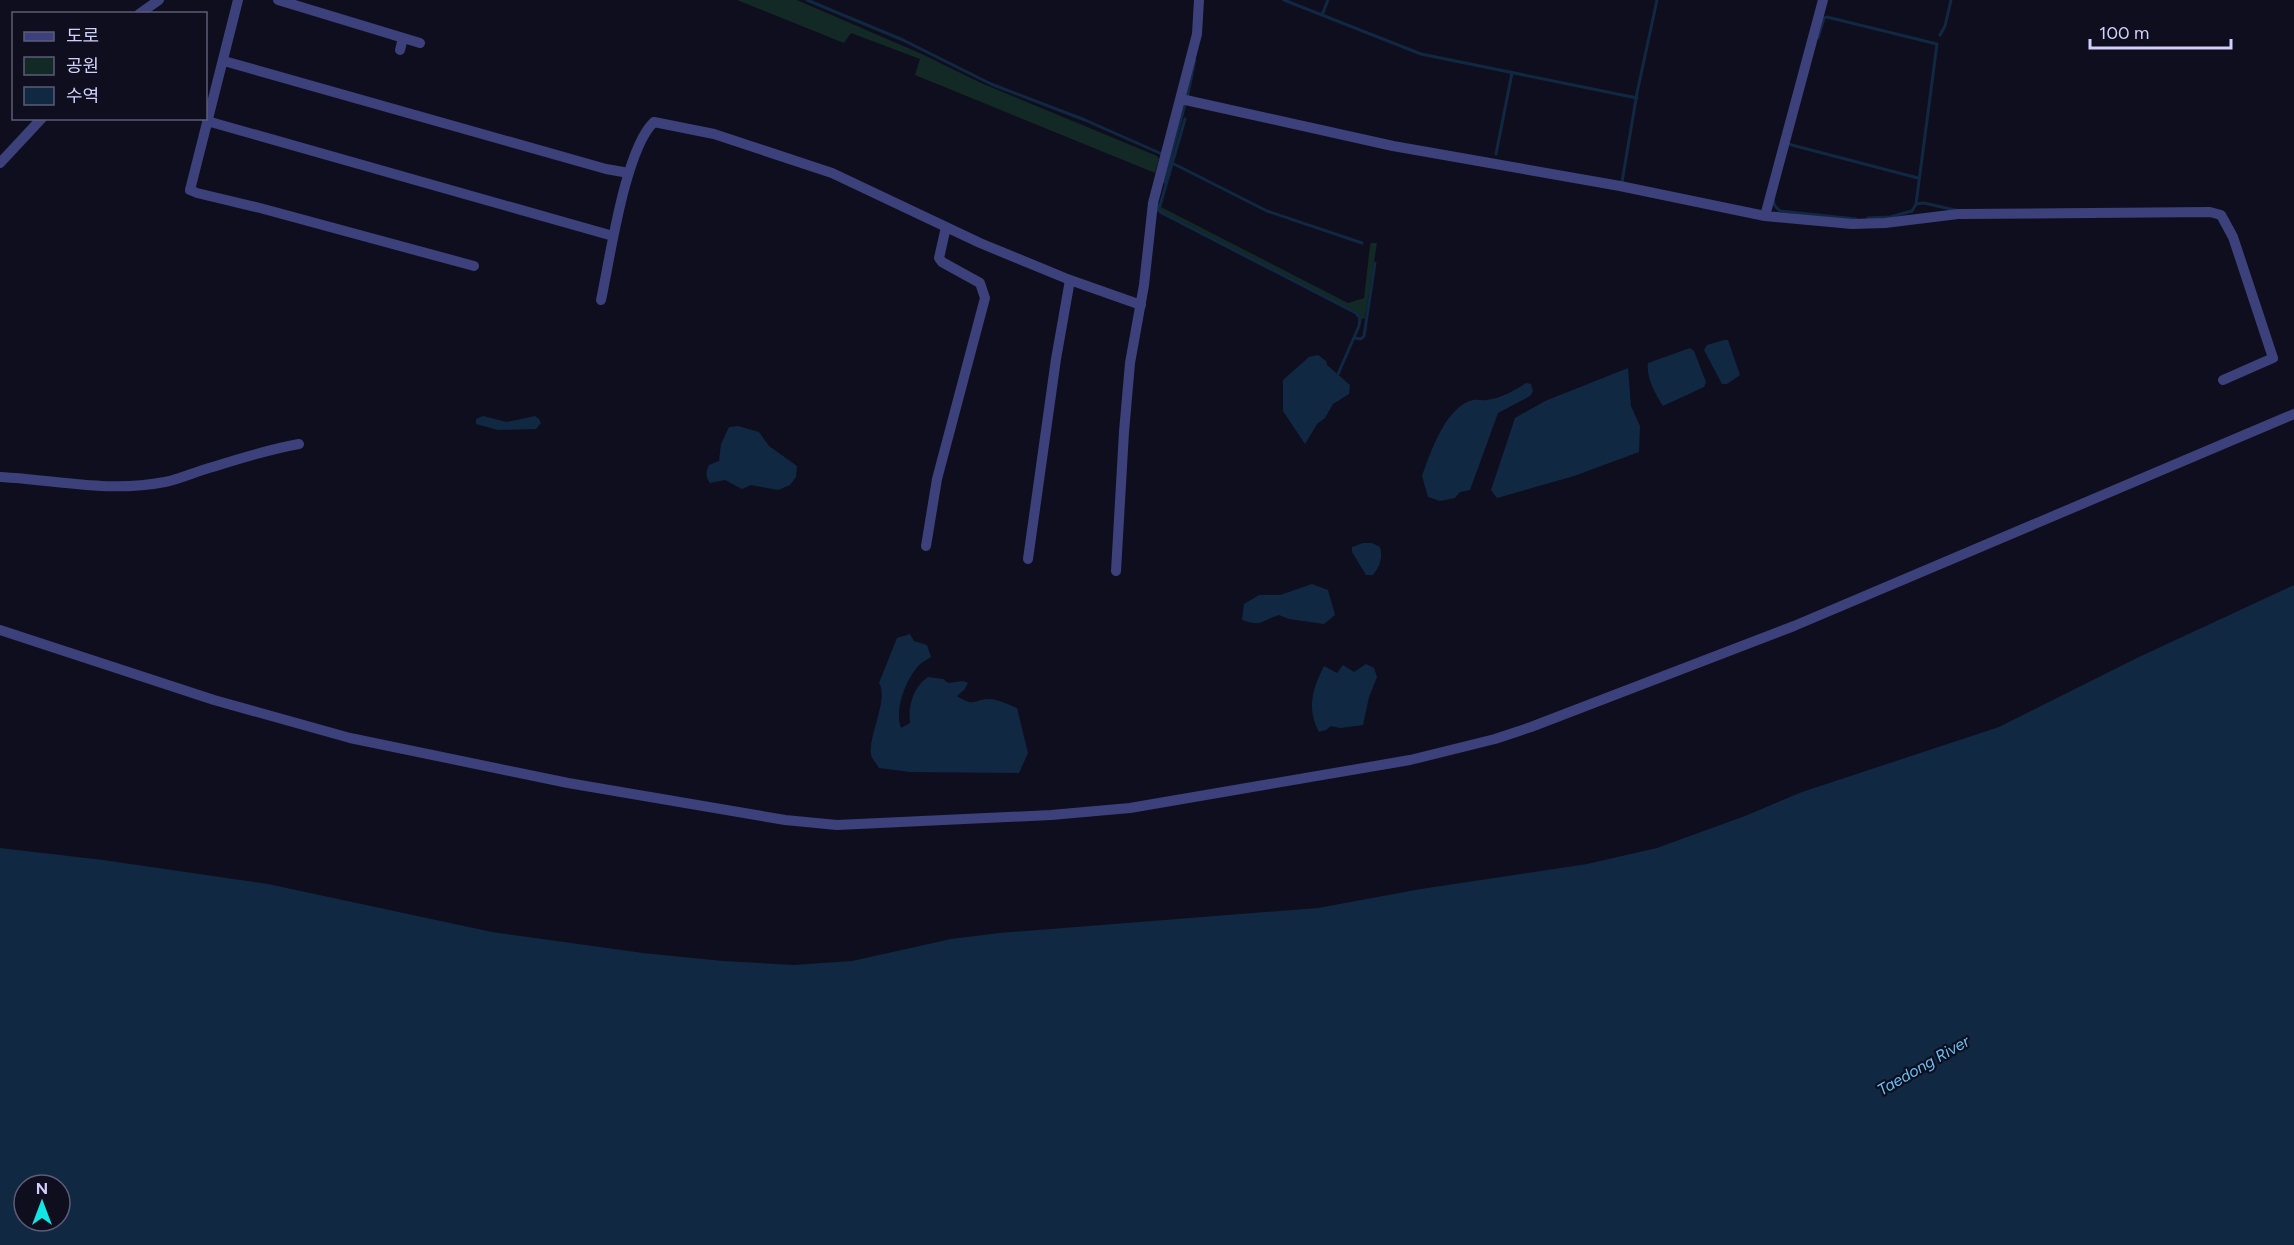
<svg xmlns="http://www.w3.org/2000/svg" width="2294" height="1245" viewBox="0 0 2294 1245" font-family="Figtree,'Noto Sans KR',sans-serif">
	<rect width="100%" height="100%" fill="#0f0e1f"/>
	<path fill="#122925" d="M737,0H797L924,55L981,83L1157,156L1159,159L1155,173L915,75L920,59L851,33L844,43Z
		M1161,207L1348,303L1364,298L1370,246L1371,243H1377L1365,318L1362,319L1357,313L1162,212L1159,210Z"/>
	<path fill="#102841" fill-rule="evenodd" d="M1724,340H1728L1740,375L1727,384H1722L1704,350L1707,345Z
		M1690,348L1694,351L1706,382L1704,387L1663,406C1655,394 1646,377 1648,363Z
		M1318,355L1326,361L1327,365L1350,385L1349,394L1333,404L1325,418L1317,424L1305,444L1283,411V380L1309,357Z
		M1628,368L1631,406L1640,426L1639,452L1574,476L1497,498L1491,490L1515,418L1545,401Z
		M1526,383L1531,384L1533,391L1530,396L1498,413L1470,490L1460,492L1455,498L1440,501L1428,497L1422,476C1430,453 1446,406 1473,400C1477,399 1482,401 1487,400C1501,398 1514,391 1526,383Z
		M483,416L507,422L535,416L539,419L541,423L536,429L498,430L476,424V419Z
		M738,426L759,432L769,446L797,466L796,477L790,485L778,490L751,485L742,489L725,480L710,483C705,477 706,471 709,465L719,461L721,444L729,427Z
		M1363,543H1372L1380,547C1383,558 1380,566 1373,575H1366L1352,552V547Z
		M1312,584L1328,590L1335,615L1324,624L1289,619L1279,615C1260,621 1263,627 1242,620L1244,604L1259,595H1280Z
		M2294,585V1245H0V848L103,860L268,884L492,932L643,953L723,961L794,965L852,961L951,939L999,933L1318,908L1421,889L1587,864L1657,848L1745,816L1802,792L1999,727L2139,657ZM24,1185H60V1221H24Z
		M910,634L914,641L927,645L931,657C927,660 922,662 919,665C906,679 894,710 901,728L910,723C908,706 913,687 928,677L943,679L948,683L963,681L968,683L964,690L957,696C975,708 974,699 989,699C998,699 1009,705 1017,708L1028,753L1019,773L910,772L879,768C877,764 872,759 871,755C868,736 889,699 879,683L897,638Z
		M1366,664L1374,668L1377,677L1369,697L1363,725L1340,728L1331,726L1326,730L1319,732C1306,708 1313,688 1324,666L1337,673L1343,665L1354,672Z"/>
	<g fill="none" stroke-linecap="round" stroke-linejoin="round">
		<path stroke="#102841" stroke-width="3" d="M807,0L903,40L991,84L1085,120L1162,154
			M1284,0L1421,54L1637,98
			M1322,15L1328,0
			M1940,35L1945,26L1951,0
			M1818,38L1824,18L1827,17L1937,44L1916,204
			M1187,98L1195,60
			M1788,144L1918,178
			M1496,154L1512,73
			M1170,162L1267,211L1362,243
			M1164,182L1185,104
			M1622,182L1637,93L1657,0
			M1773,200L1775,206L1780,211L1856,219
			M1158,205V210L1162,213L1356,313L1360,318L1359,326L1338,374
			M1159,209L1185,119
			M1868,218L1890,217L1912,211L1916,204L1924,203L1955,210
			M1355,338L1361,339L1364,336L1375,263"/>
		<path stroke="#3c417b" stroke-width="10" d="M238,0L190,190L197,193L260,208L474,266
			M278,0L420,43
			M139,14L159,0
			M400,50L403,38
			M224,61L606,169L629,173
			M1181,99L1393,146L1620,186L1765,216L1852,224L1885,223L1958,214L2210,212L2221,215L2233,237L2273,358L2223,380
			M207,121L613,236
			M0,163L42,118
			M1765,216L1823,0
			M601,300C610,259 625,149 654,122L714,134L832,173L980,243L1070,280L1141,305
			M0,477C58,480 107,493 165,482C180,479 195,472 209,468C239,459 269,449 299,444
			M926,546L937,479L985,298L980,283L942,262L939,258L946,227
			M1028,559L1056,359L1070,280
			M1116,571L1124,432L1130,363L1144,285L1153,203L1197,34L1199,0
			M0,630L214,700L350,738L568,783L785,820L837,825L1051,815L1130,808L1410,760L1495,739L1531,727L1794,626L2294,414"/>
	</g>
	<g text-anchor="middle" stroke-width="4.5" stroke-linejoin="round" paint-order="stroke">
		<g font-size="16" font-style="italic" fill="#65c2f4" stroke="#0f0e1f">
			<text transform="translate(1923 1065) rotate(-30)" y="6">Taedong River</text>
		</g>
	</g>
	<rect x="12" y="12" width="195" height="108" fill="#0f0e1f" stroke="#5c5c77" stroke-width="1.5"/>
	<rect x="24" y="32" width="30" height="9" fill="#3c417b" stroke="#5c5c77" stroke-width="1.5"/>
	<text x="66" y="42" font-size="18" fill="#d0d0fc">도로</text>
	<rect x="24" y="57" width="30" height="18" fill="#122925" stroke="#5c5c77" stroke-width="1.5"/>
	<text x="66" y="72" font-size="18" fill="#d0d0fc">공원</text>
	<rect x="24" y="87" width="30" height="18" fill="#102841" stroke="#5c5c77" stroke-width="1.5"/>
	<text x="66" y="102" font-size="18" fill="#d0d0fc">수역</text>
	<g transform="translate(42 1203)"><circle r="28" fill="#0f0e1f" stroke="#5c5c77" stroke-width="1.5"/>
	<path d="M0-4.5L10 22L0 15L-10 22Z" fill="#10e7e5"/>
	<text y="-9" font-size="16" font-weight="bold" text-anchor="middle" fill="#d0d0fc">N</text>
	</g>
	<path d="M2090 39v9h141v-9" fill="none" stroke="#d0d0fc" stroke-width="3"/>
	<text x="2099" y="39" font-size="18" fill="#d0d0fc" stroke="#0f0e1f" stroke-width="4.5" paint-order="stroke">100 m</text>
</svg>
